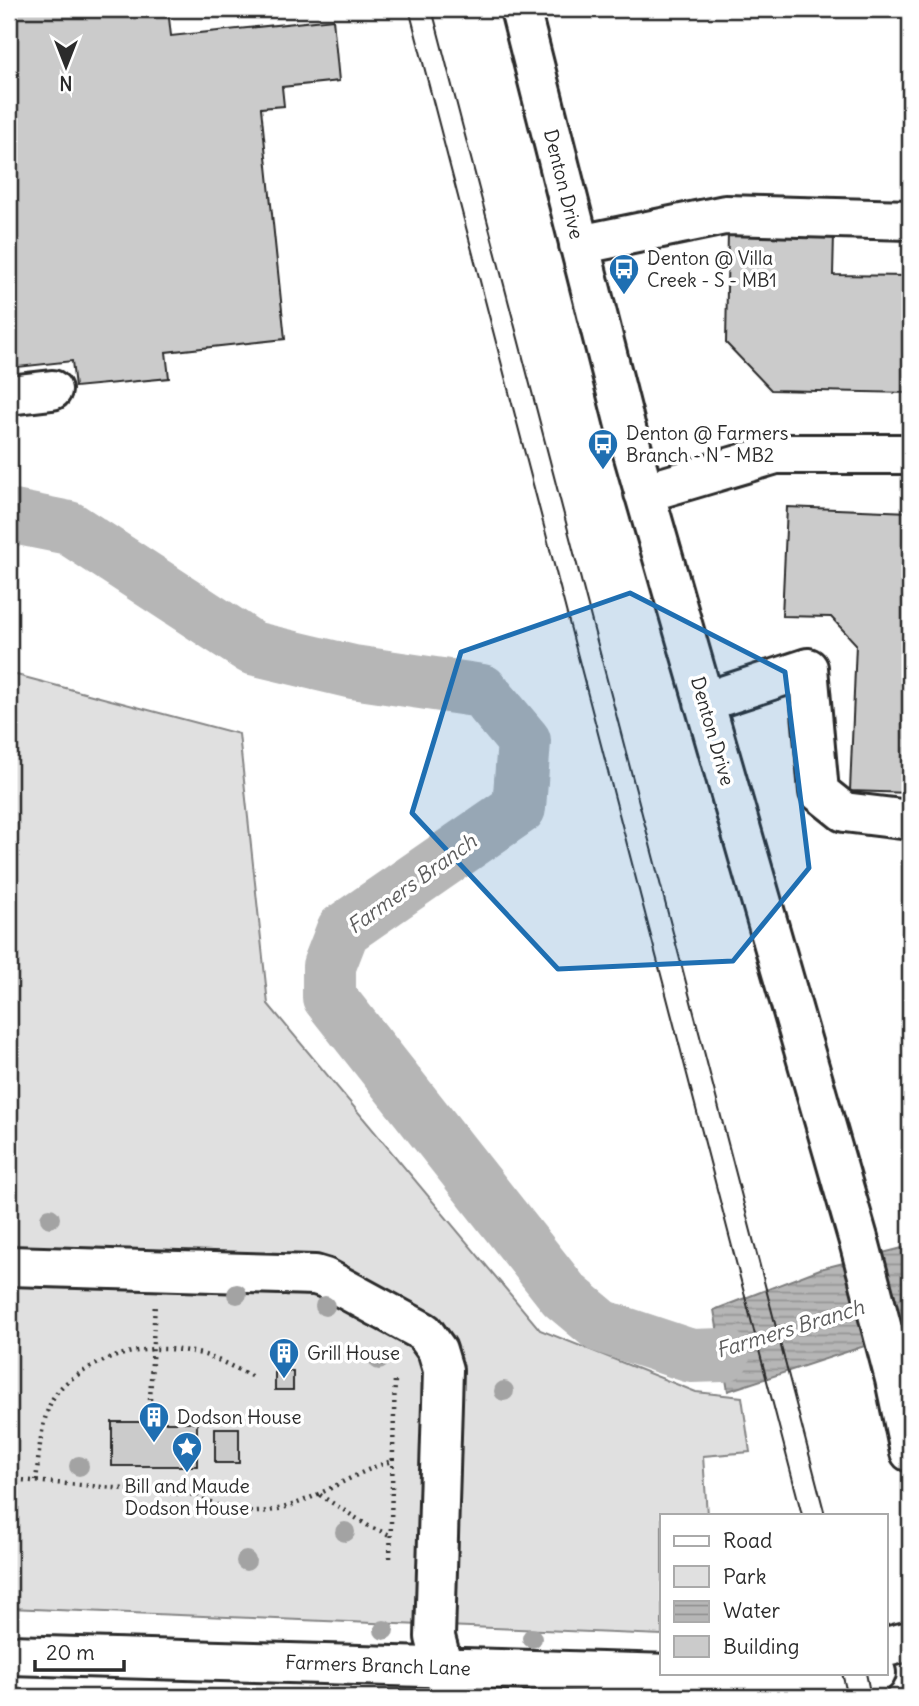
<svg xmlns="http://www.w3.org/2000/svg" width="919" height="1706" viewBox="0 0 919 1706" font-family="Delius,sans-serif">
	<defs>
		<pattern id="water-rules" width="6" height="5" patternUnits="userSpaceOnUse" patternTransform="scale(1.75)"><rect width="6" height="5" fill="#b6b6b6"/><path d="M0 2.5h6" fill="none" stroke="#949494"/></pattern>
	</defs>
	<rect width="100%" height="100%" fill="#fff"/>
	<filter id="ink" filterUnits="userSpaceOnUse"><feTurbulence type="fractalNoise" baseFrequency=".0143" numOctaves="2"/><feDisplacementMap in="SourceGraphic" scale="14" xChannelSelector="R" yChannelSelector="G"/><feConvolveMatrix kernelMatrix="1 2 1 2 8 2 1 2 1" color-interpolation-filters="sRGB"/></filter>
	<g filter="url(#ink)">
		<path fill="#e0e0e0" stroke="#868686" stroke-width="2" d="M9,673L239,734L268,1004L540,1330L696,1392L742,1397L750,1452L703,1456L707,1515H662V1635L9,1608Z"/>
		<path fill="url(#water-rules)" stroke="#7e7e7e" stroke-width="2" d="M910,1246V1331L728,1391L714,1310L820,1269Z"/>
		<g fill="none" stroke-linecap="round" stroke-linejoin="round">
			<path stroke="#b6b6b6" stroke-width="54" d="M9,516L69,528L252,648L353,672L482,691L524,741L519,808L343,930L329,966V997L564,1295L601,1326L691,1356L723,1355"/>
		</g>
		<path fill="#cbcbcb" stroke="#2b2b2b" stroke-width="2" d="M9,9H168L171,36L333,19L339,81L282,87L284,106L261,108L285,339L166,352L169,378L75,387L72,361L9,368Z
			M728,232L834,234L833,275L910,276V393L771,390L726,343Z
			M787,507L910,512V793L850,791L856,644L831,617L782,616Z
			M275,1371H293V1390H275Z
			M112,1422H197V1466H112Z
			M215,1428H239V1463H215Z"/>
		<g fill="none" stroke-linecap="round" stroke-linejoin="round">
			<g stroke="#2b2b2b" stroke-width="44">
				<path id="minor" d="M520,9L625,425L860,1245L895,1379L910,1452
					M579,245L725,215L910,220
					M9,395L52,390
					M644,493L776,454H910
					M704,702L808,668L819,792L844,812L910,820
					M9,1266L315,1275L325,1278L424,1332L437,1350L443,1370L435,1637L451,1697
					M886,1647L910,1641
					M9,1655L705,1675L709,1673
					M705,1675L722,1686L795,1687L823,1684L876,1673"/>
			</g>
			<path stroke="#2b2b2b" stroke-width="4.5" stroke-dasharray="2 5" stroke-linecap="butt" d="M150,1400L155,1303
				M9,1479L197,1495C207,1500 217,1506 227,1509C289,1525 337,1477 392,1461
				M36,1481C39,1455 40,1426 51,1402C59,1385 75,1376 91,1367C126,1348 167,1344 205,1355C222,1361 239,1370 255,1378
				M320,1495L370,1527L390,1535
				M390,1558L395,1378"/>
			<use href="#minor" stroke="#fff" stroke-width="38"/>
			<path stroke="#2b2b2b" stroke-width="2" d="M409,9L802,1515
				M432,9L825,1515
				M842,1673L848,1697
				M866,1673L871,1697"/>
		</g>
		<g fill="#a3a3a3">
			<circle cx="50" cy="1218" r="10"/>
			<circle cx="237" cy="1294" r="10"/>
			<circle cx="325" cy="1306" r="10"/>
			<circle cx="379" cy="1360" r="10"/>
			<circle cx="504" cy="1391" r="10"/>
			<circle cx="79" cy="1466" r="10"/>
			<circle cx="345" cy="1532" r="10"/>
			<circle cx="246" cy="1561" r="10"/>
			<circle cx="384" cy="1630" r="10"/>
			<circle cx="532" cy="1638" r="10"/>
		</g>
	</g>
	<path fill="#1f6fb2" fill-opacity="0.2" stroke="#1f6fb2" stroke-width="5" stroke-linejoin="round" d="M630,593L785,672L809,868L733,961L558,969L412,813L461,652Z"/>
	<defs>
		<g id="bus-pin" transform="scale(1.575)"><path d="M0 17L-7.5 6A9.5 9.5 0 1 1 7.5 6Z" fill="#1f6fb2" stroke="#fff"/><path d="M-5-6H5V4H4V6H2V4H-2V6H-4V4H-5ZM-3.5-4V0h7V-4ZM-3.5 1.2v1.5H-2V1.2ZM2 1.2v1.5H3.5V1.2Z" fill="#fff"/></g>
		<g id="building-pin" transform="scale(1.575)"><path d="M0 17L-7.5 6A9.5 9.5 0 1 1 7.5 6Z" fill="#1f6fb2" stroke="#fff"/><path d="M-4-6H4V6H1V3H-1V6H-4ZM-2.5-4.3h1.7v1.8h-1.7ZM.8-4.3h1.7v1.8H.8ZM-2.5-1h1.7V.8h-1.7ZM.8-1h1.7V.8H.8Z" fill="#fff"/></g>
		<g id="sight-pin" transform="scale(1.575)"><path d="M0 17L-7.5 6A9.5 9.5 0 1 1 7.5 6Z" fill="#1f6fb2" stroke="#fff"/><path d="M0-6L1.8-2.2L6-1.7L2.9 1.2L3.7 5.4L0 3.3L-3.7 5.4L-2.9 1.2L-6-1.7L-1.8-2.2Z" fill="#fff"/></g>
	</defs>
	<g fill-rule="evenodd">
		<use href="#bus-pin" x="624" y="269"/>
		<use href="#bus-pin" x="603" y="444"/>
		<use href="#building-pin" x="284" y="1353"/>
		<use href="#building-pin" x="154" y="1417"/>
		<use href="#sight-pin" x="187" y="1447"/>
	</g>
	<g text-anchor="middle" stroke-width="7" stroke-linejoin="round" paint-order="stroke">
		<g font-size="19" fill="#2b2b2b" stroke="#fff">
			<text transform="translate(564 184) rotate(76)" y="7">Denton Drive</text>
			<text transform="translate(713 731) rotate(74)" y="7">Denton Drive</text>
			<text transform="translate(378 1665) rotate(2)" y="7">Farmers Branch Lane</text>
		</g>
		<g font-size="19" fill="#2b2b2b" stroke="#fff" text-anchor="start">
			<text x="647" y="265">Denton @ Villa<tspan x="647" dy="22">Creek - S - MB1</tspan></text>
			<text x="626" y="440">Denton @ Farmers<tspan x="626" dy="22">Branch - N - MB2</tspan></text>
			<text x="307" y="1360">Grill House</text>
			<text x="177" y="1424">Dodson House</text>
			<text x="187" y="1493" text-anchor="middle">Bill and Maude<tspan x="187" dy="22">Dodson House</tspan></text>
		</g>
		<g font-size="21" font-style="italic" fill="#5c5c5c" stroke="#fff">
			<text transform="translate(412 884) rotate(-36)" y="7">Farmers Branch</text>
			<text transform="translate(790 1329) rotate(-17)" y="7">Farmers Branch</text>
		</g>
	</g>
	<rect width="919" height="1706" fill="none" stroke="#fff" stroke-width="35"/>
	<rect x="18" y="18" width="884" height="1671" fill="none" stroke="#2b2b2b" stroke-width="2.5" filter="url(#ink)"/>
	<rect x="660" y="1514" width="228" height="161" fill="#ffffff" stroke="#aaaaaa" stroke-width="2"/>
	<rect x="674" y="1536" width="35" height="10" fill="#ffffff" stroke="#aaaaaa" stroke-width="2"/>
	<text x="723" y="1548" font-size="21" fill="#2b2b2b">Road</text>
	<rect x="674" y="1566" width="35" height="21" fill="#e0e0e0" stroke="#aaaaaa" stroke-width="2"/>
	<text x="723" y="1584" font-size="21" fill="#2b2b2b">Park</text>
	<rect x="674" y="1601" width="35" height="21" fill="url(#water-rules)" stroke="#aaaaaa" stroke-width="2"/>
	<text x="723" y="1618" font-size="21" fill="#2b2b2b">Water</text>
	<rect x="674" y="1636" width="35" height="21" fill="#cbcbcb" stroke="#aaaaaa" stroke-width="2"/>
	<text x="723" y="1654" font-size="21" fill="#2b2b2b">Building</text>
	<g transform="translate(66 66) rotate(180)" stroke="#ffffff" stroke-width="5" paint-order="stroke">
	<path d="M0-5L12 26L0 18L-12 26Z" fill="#2b2b2b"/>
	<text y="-10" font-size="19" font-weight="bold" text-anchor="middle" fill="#2b2b2b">N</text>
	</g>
	<path d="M35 1660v10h89v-10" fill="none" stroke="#2b2b2b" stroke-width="3.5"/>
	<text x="46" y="1660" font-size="21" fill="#2b2b2b" stroke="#ffffff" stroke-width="5" paint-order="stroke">20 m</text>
</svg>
